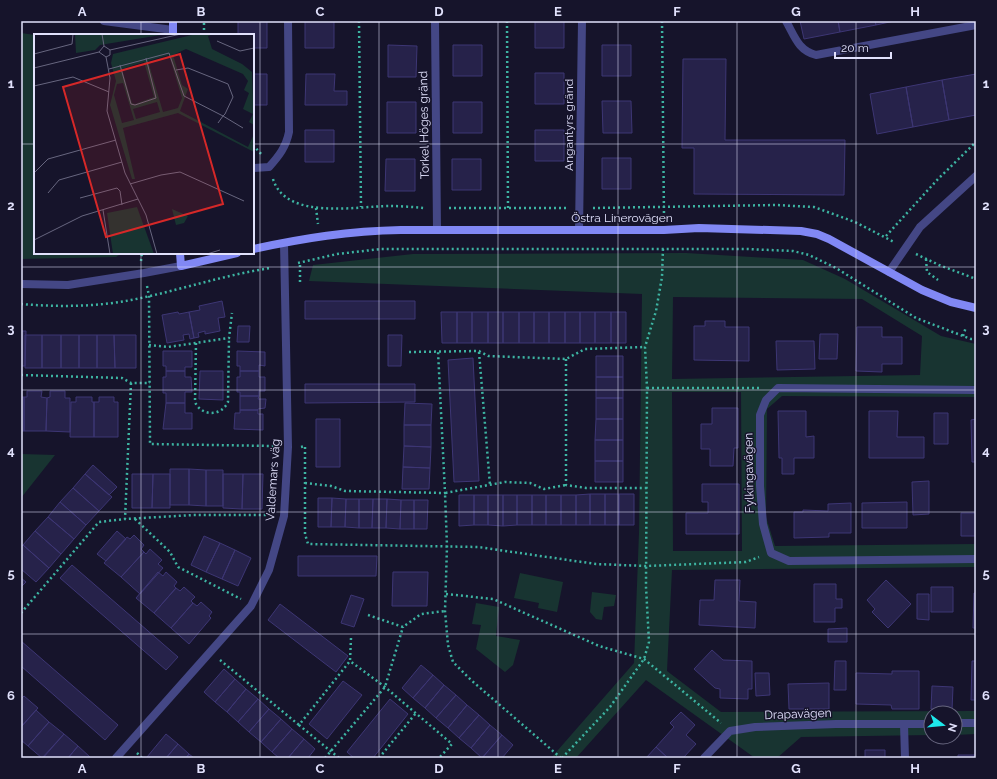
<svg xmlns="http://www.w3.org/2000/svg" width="997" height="779" viewBox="0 0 997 779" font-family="Raleway,sans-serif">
	<rect width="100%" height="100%" fill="#16142b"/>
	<path fill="#183431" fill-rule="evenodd" d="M21,33L35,35V253H122L116,257L21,259Z
		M686,253L803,260L845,279L941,336L976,344V397L782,396L767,409L766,517L775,546L976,544V567L672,570L667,671L721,712L976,711V734L955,735V713H931V735L801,737L777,758H755L646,680L576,758H551L634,663L639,533L642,294L309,281L313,265L413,254ZM673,297L862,299L922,336L920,375L672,379ZM672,392H741L742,551H673Z
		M21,454L55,455L21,498Z
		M520,573L563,582L557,612L538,608L539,603L514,598Z
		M592,592L616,595L614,606L604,607L602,620L596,619L590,612Z
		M476,603L499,607L496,636L520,640L513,665L505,672L476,649L481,625L472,624Z"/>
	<path fill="#26224a" stroke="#3d3674" d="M238,21H267V48H253V35H238Z
		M305,21H334V48H305Z
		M535,21H564V48H535Z
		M800,21H838L840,32L804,39Z
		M838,21H875L876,25L840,32Z
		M875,21H894L876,25Z
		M388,45L417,46L416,77H388Z
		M453,45H482V76H453Z
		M602,45H631V76H602Z
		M683,59H726L725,140H845L844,195L694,194V148H682Z
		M535,73H564V104H535Z
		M253,74H267V105H253Z
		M306,74H335L334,91H347V105H305Z
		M976,74V115L949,120L942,80Z
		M942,80L949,120L913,127L906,87Z
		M906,87L913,127L877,134L870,94Z
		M602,101H631L632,133H603Z
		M387,102H416V133H387Z
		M453,102H482V133H453Z
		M305,130H334V162H305Z
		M535,130H564V161H535Z
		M602,158H631V189H602Z
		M386,159H415V191H385Z
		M452,159H481V190H452Z
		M222,301L225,317L218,318L220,331L205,334V331L198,333L199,337L194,338L189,312L200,310L199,306Z
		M305,301H415V319H305Z
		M178,312L179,314L189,312L194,338L190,339L189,334L183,335L184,340L167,343L162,315Z
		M441,312H457V343H442Z
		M457,312H472V343H457Z
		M472,312H488V343H472Z
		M488,312H503V343H488Z
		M503,312H519V343H503Z
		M519,312H534V343H519Z
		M534,312H549V343H534Z
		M549,312H565V343H549Z
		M565,312H580V343H565Z
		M580,312H595V343H580Z
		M595,312H611V343H595Z
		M611,312H626V343H611Z
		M705,321H725V327H749V361L694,360V326H705Z
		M238,326H250L249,342H237Z
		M857,327H882V337H902V364H882V372L856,371Z
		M21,331H26L25,366H21Z
		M820,334H838L837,359H819Z
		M25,335H42V368H25Z
		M42,335H61V368H42Z
		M61,335H79V368H61Z
		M79,335H97V368H79Z
		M97,335H114L115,368H97Z
		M114,335H136V368H115Z
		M388,335H402L401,366H388Z
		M776,341H814L815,369L777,370Z
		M163,351H192V367H185V371H166V366H163Z
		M237,351L265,352V366L259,365V371H240V366H237Z
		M596,356H623V377H596Z
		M473,358L479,481L454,482L448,360Z
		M166,371H185V377H191L192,392H185V403H166V393H163V377H166Z
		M200,371H223V400L199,399Z
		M240,371H259V377H265V391H259V396H240V392H237V377H240Z
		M596,377H623V398H596Z
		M305,384H415V402L305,403Z
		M27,391H42L41,397L47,398L46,431H24V397H27Z
		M50,391H65V398H70V432L46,431L47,398L50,397Z
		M240,396H259L258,399H266L265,408L258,409V410H240Z
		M21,397H24V431H21Z
		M76,397H92V402H94V437H70L71,402H76Z
		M99,397H114V402H118V437H94V402H99Z
		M596,398H623V419H596Z
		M166,403H185V413H192V429H163Z
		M405,403L432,404L431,425H404Z
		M712,408H738V448H734L733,466H710V449H701V424H712Z
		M240,410H258V414H263V430L234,429L235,413H240Z
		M778,411H806V437L814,436V458H794V474H782V458H779Z
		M869,411H898L897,437H924V458H869Z
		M934,413H948V444H934Z
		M316,419H340V467H316Z
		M596,419H623V440H595Z
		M976,419V462H972L971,420Z
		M404,425H431V447L404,446Z
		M595,440H623V461H595Z
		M404,446L431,447L430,468L403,467Z
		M595,461H623V482H595Z
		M93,465L117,487L109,495L85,474Z
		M403,467L430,468L429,489H402Z
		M170,469H189V505H170Z
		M189,469L206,470V506L189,505Z
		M206,470H223V506H206Z
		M85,474L112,497L99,511L73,488Z
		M132,474H153L152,508H132Z
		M153,474H170V508H152Z
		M223,474H243L242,509L223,508Z
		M243,474H263L262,509H242Z
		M929,481V514L913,515L912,482Z
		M702,484H739V534H686V513H708V502H702Z
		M73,488L99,511L86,525L60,502Z
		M590,494H605V525H590Z
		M590,494V525H576V495Z
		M605,494H619V525H605Z
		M619,494H634V525H619Z
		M459,495H474V525L459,526Z
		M474,495H488V525H474Z
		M488,495H503V526L488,525Z
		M503,495H517V525L503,526Z
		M517,495H532V525H517Z
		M532,495H546V525H532Z
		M546,495H561V525H546Z
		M561,495H576V525H561Z
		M318,498H332L331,527H318Z
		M332,498L346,499L345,527H331Z
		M346,499H359V528L345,527Z
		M359,499H373L372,528H359Z
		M373,499H387L386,528H372Z
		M387,499L401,500L400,529L386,528Z
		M401,500H414V529H400Z
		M414,500H428L427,529H414Z
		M60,502L86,525L74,539L48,517Z
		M907,502V528H862V503Z
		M851,503V533H829V537L794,538V512H803V510L828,511V504Z
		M961,513H976V536H961Z
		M48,517L74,539L61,554L35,531Z
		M35,531L61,554L49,568L23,545Z
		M117,531L126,539L106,561L97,554Z
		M134,535L144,545L141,549L144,552L121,577L104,563L127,537L130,539Z
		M204,536L220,543L206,572L191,565Z
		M220,543L235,550L222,579L206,572Z
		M23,545L49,568L36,582L21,569V547Z
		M150,549L162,560L158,564L163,568L140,594L121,577L144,552L146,554Z
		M235,550L251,558L238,586L222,579Z
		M298,556H377L376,576H298Z
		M72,565L178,657L166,670L60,578Z
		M158,572L163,576L166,572L177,582L174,586L176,588L154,613L136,598Z
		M393,572H428L427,606H392Z
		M21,578L26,582L21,587Z
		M715,580H740L739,601L756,602L755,628L699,625L700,600H714Z
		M886,580L911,604L888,628L872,612L875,609L867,600Z
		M814,584H836V599H842V608H835V622H814Z
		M184,587L195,597L191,601L193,603L171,628L154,613L176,588L180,591Z
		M931,587H953V612H931Z
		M974,593H976V628H973Z
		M917,594H929V620L917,619Z
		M351,595L364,599L354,627L341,623Z
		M201,602L212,612L209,616L211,618L189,644L171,628L193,603L197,606Z
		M280,604L348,656L336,672L268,620Z
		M847,628V642H828V629Z
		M21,641L118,725L105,740L21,666Z
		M712,650L723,660L752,661V689H748V699L720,698V689L715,688L694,669Z
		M835,661H846V690H834Z
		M972,661H976V700H971Z
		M421,665L433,675L413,698L402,688Z
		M224,669L235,679L215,702L204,692Z
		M892,671H919V709H892L891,705L856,704V673L892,674Z
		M755,673H769L770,695L756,696Z
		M433,675L444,685L425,708L413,698Z
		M235,679L246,689L227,712L215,702Z
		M343,681L362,695L327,739L309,724Z
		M829,683V709H789L788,684Z
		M444,685L456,695L436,718L425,708Z
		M932,686L953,687L952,710L931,709Z
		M246,689L258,699L238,722L227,712Z
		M456,695L467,705L448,728L436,718Z
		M24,696L38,708L21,727V699Z
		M258,699L269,709L249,732L238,722Z
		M390,699L408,714L373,758H354L347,752Z
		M467,705L479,715L459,738L448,728Z
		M269,709L281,719L261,742L249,732Z
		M36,710L49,722L28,746L21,740V727Z
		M681,712L695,725L686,735L696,744L683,758H668L656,747L674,727L670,723Z
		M479,715L490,725L471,748L459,738Z
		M281,719L292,729L272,752L261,742Z
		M49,722L64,734L42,758L28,746Z
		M490,725L502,735L482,758L471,748Z
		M292,729L304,739L288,758H279L272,752Z
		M64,734L78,746L68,758H43Z
		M166,734L178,744L166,758H148L147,757Z
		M502,735L513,745L502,758H482Z
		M304,739L315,749L308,758H288Z
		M178,744L189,754L186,758H166Z
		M78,746L90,757L89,758H68Z
		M656,747L668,758H646Z
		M865,750H885V758H865Z
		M189,754L194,758H186Z
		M958,755H976V758H958Z"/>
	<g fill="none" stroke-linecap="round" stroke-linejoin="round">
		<path stroke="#3db4a2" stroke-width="2.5" stroke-dasharray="2 3" stroke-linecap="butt" d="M359,21L361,207
			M507,21L508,208
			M662,21L664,216
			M204,35V21
			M253,145L262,155
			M273,179C286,221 357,206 390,206C401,206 413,207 424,208
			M316,208L318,224
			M449,208H566
			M593,208L776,205L814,207L855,222L894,242
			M886,236L938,179L976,142
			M916,254L939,265L976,279
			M926,259L927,272L938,280
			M141,261L142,253
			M298,263L337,254L381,249H747L793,251L809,255L836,268L916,318L971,339H976
			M300,282V262
			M147,286L149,296L150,444L274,446
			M21,304C57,307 96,307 131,300C178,291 223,275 271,268
			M963,336L966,327
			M196,343L195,402C201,416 221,417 228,402L229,338
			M149,345L168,347L229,338L232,313
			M409,352L479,351L488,356L566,359L585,349L645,347
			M479,352L490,485
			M566,359V485L586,488H647
			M21,375L122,378L131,383H150
			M131,383L125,519L193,515H270
			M647,388H759
			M301,447L305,446V534L308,544L478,547L596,564L646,566L746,562L759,557
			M305,483L331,486L345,491L445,493L438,351
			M135,519L170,552L178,567L241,599
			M446,594L493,599L599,646L644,659L721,723
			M21,613L99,522L125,519
			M368,615L403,627L421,614L445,611
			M351,638L350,661L385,687L452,744L439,758
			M220,660L299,725
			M137,753L142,758
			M325,758L385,687L403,627
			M339,758L299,725L350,661
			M379,758L416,713
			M561,758L471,680L453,662L448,645L445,611L447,546L445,493L505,482L530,483L544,489L566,485
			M562,758L610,707L644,659L649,642L646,587L647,388L645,347L656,311L662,277L663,247"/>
		<path stroke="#444785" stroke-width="8" d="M786,21C795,37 798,50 816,55L976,25"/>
		<path stroke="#444785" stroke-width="8" d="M104,21L173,30
			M435,21L437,230
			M253,168L269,167C279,156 286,147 289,132L288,21
			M579,230L582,21
			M889,272L920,227L976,176
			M21,284L68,285L144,273L181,266
			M976,390L778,388L766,400L760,415V486L763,524L771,553L789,561L976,559
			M955,723H976
			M904,724L905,758
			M116,758L251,606L269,570L284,516L288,447L284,243
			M704,758L730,731L755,727L836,724H931"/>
		<path stroke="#8188f4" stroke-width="8" d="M173,35V21
			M253,249C305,238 348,231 401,230H664L699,228L801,231L817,234L829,239L922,290L951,302L976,308
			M180,253L181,266L237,253"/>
	</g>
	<path fill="none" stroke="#e1e1fc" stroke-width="1" stroke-opacity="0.55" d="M141,21V35M260,21V758M379,21V758M498,21V758M618,21V758M737,21V758M856,21V758M21,144H35M253,144H976M141,253V758M21,267H976M21,390H976M21,512H976M21,634H976"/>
	<g text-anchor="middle" stroke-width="3" stroke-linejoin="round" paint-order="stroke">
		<g font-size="12" fill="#e1e1fc" stroke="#16142b">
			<text transform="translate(424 125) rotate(-91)" y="4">Torkel Höges gränd</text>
			<text transform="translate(569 125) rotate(-90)" y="4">Angantyrs gränd</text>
			<text x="622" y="222">Östra Linerovägen</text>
			<text transform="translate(749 473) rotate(-91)" y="4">Fylkingavägen</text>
			<text transform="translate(273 480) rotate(-86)" y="4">Valdemars väg</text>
			<text transform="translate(798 714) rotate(-2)" y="4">Drapavägen</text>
		</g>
	</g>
	<g transform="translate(34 34)">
		<rect width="220" height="220" fill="#16142b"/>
		<path d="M41,0H133L66,11L61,16L42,19ZM162,0H180L174,2L178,15L208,30L218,38L220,91L215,88L219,80L209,75L215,59L210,56L214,47L209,40L152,15L139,21L148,51L154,55L146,77L214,113L220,100V118L144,79L89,94L101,145H98L76,71L82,47L77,29L79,20ZM135,21L148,64L144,74L129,78L114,27ZM110,28L120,63L101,70L98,69L88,35ZM89,49L100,86L88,89L80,61L83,50ZM123,68L126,78L102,85L99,75ZM103,173L120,220H79L73,179ZM138,175L154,182L150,189L142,191Z" fill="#183431" fill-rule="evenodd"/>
		<path fill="none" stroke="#67667f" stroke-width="1" d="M68,0L70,12M183,7L206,17L220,14M76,16L147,0M65,18L72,23L76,21V16M65,18L70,12L76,16M0,20L38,10L39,0M72,23L76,44L73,77L91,139L112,181L123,220M86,31L97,70L101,71L122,64L112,24M0,34L65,18M75,35L135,19L150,62L189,82L191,80L199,63L194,50L154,34L142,36M0,52L39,43L75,58M184,89L189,82L209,94M0,139L14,125L82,106M96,150L127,141L146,138L210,167M14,159L25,146L88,128M46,164L83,154L86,157L88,171M69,176L76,220M0,206L48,182L104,165M173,220L186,216"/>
		<path fill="#d62828" fill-opacity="0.15" stroke="#d62828" stroke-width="2" d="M146,20L189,170L72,203L29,53Z"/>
		<rect width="220" height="220" fill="none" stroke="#e1e1fc" stroke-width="2"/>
	</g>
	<rect width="997" height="779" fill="none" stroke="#16142b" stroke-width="44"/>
	<g transform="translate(943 725) rotate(106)"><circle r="19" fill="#16142b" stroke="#67667f"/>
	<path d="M0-3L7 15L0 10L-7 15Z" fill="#1ee8eb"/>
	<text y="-6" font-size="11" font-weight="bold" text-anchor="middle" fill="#e1e1fc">N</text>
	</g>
	<path d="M835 52v6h56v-6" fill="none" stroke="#e1e1fc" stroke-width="2"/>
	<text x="841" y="52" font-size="12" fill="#e1e1fc" stroke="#16142b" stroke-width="3" paint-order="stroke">20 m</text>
	<rect x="22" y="22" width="953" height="735" fill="none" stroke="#e1e1fc" stroke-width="1.5"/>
	<g font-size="13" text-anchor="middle" font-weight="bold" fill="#e1e1fc">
		<text x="82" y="16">A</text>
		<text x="201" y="16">B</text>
		<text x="320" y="16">C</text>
		<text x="439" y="16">D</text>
		<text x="558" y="16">E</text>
		<text x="677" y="16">F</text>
		<text x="796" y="16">G</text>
		<text x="915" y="16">H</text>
		<text x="11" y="88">1</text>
		<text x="986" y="88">1</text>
		<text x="11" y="210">2</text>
		<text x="986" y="210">2</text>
		<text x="11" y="333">3</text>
		<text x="986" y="333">3</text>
		<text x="11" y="455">4</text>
		<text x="986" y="455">4</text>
		<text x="11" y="578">5</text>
		<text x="986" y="578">5</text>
		<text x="11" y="700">6</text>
		<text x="986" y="700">6</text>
		<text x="82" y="773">A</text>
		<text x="201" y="773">B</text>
		<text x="320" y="773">C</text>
		<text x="439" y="773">D</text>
		<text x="558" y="773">E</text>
		<text x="677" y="773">F</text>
		<text x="796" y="773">G</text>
		<text x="915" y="773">H</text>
	</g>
</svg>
